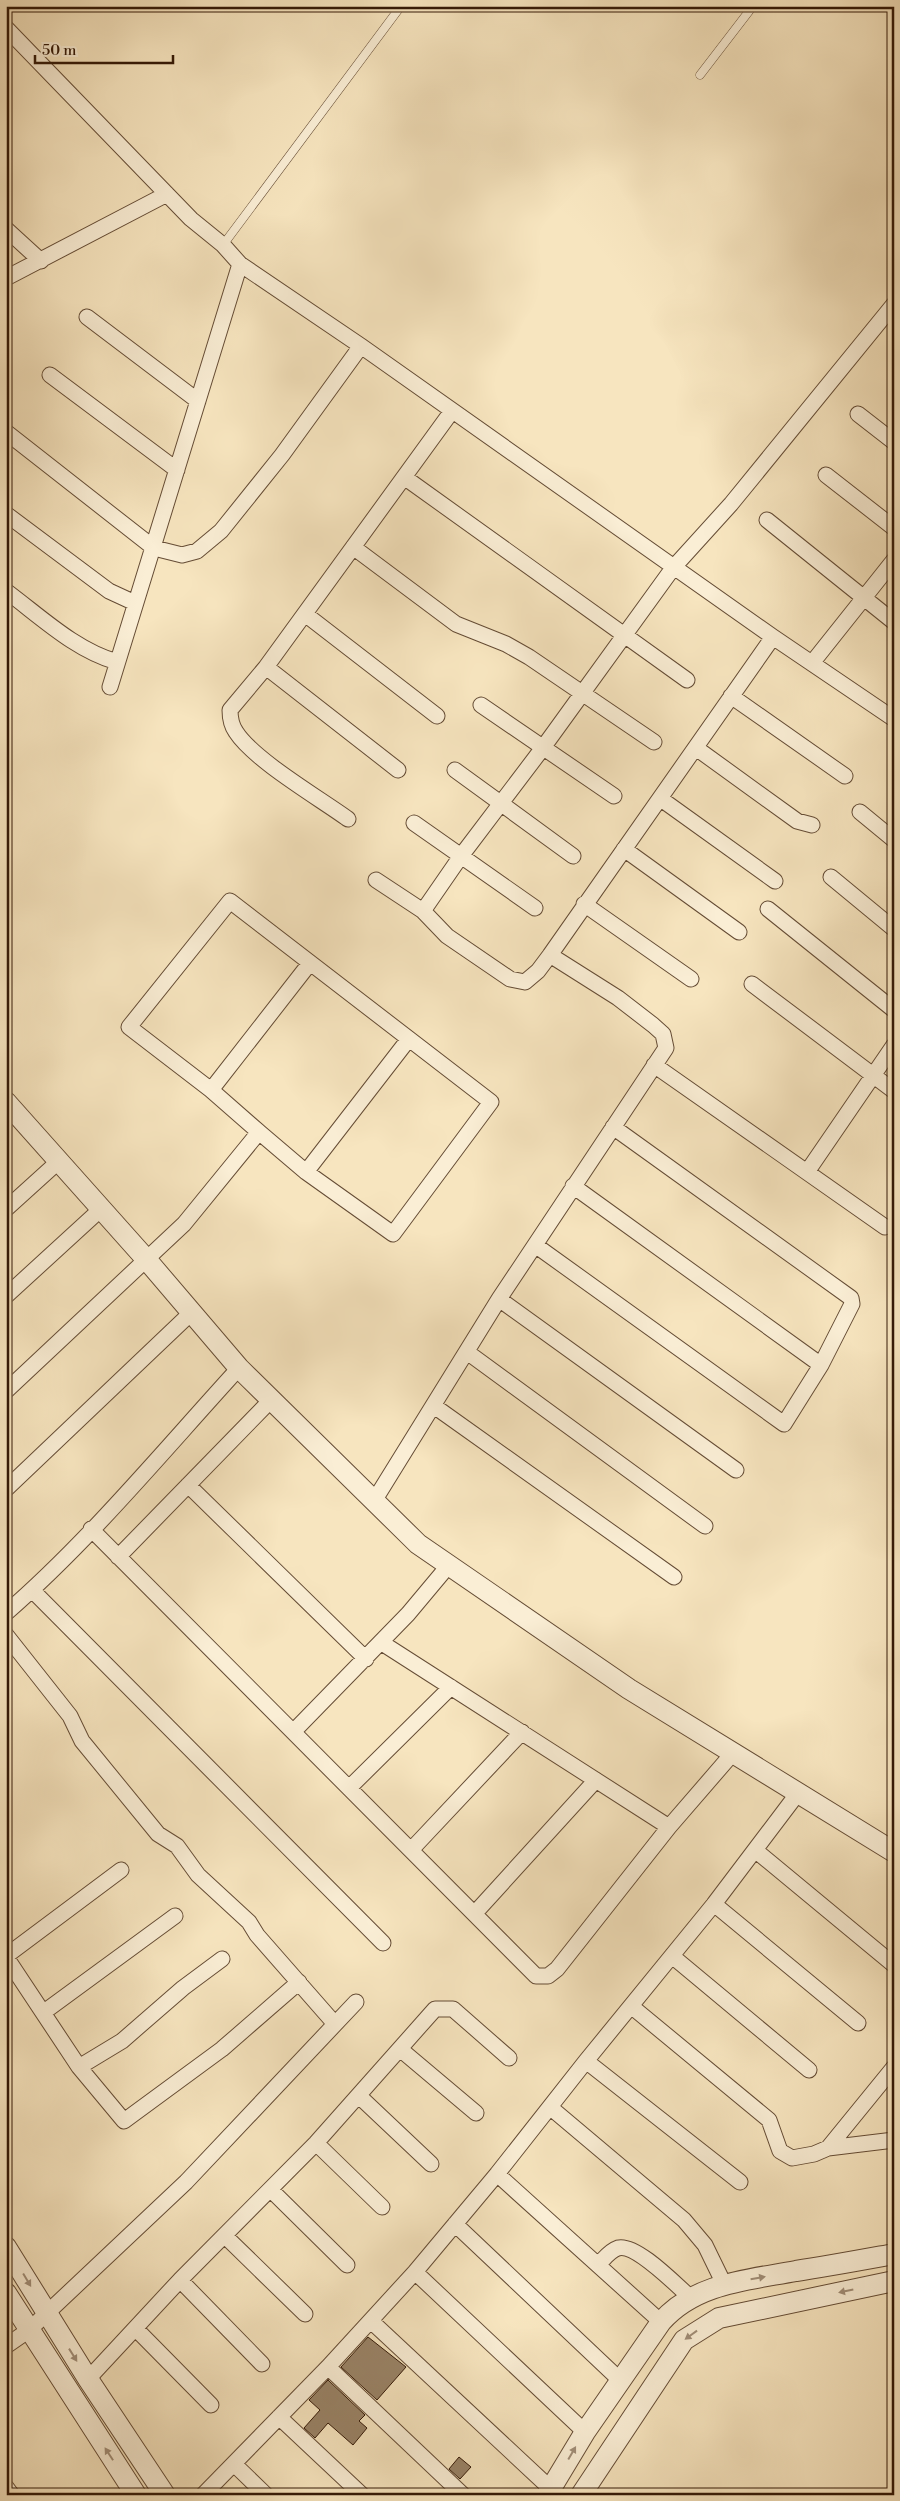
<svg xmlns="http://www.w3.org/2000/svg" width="900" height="2501" viewBox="0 0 900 2501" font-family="'Libre Bodoni',serif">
	<rect width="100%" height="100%" fill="#f7e5bf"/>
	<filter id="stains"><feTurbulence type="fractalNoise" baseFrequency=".004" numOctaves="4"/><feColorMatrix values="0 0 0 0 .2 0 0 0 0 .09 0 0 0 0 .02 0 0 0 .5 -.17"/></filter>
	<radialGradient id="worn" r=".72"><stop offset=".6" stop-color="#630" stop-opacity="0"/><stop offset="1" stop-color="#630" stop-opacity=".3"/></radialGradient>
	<path fill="#998367" stroke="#341907" d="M368,2337L406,2367L377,2400L341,2367Z
		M328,2380L365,2415L359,2421L367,2428L353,2445L328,2423L315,2438L304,2428L320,2410L309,2400Z
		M459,2457L471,2467L460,2479L449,2469Z"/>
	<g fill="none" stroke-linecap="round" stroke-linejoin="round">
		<g stroke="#654c35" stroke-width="9">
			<path id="service" d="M700,75L753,6
				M223,245L401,6"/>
		</g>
		<g stroke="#654c35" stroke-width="17">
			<path id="minor" d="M6,28L191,219L223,245L240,264L361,346L773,637L894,719
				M6,229L41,261
				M6,278L167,194
				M87,317L198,401
				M50,375L177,470
				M858,414L894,442
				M6,432L154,548L182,555L197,551L221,531L282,455L361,346
				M826,475L894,528
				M404,477L687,680
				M6,514L109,591L135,603
				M767,520L894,622
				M353,547L456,624L506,644L529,657L654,742
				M6,591C41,617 75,650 117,662
				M305,614L437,716
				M773,637L550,955L538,971L525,982L510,979L447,936L423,911L461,856L542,749L673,568L731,504L894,304
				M812,663L894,560
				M266,667L398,770
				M110,687L240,264
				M731,696L845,776
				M481,705L614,796
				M696,748L797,821L812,825
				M455,770L573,856
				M661,799L775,881
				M860,812L894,840
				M348,819C319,798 254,760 236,732C231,725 230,719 230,710L266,667L452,411
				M414,823L535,908
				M624,849L739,932
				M831,877L894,929
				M376,880L423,911
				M584,904L691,979
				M768,909L894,1010
				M752,984L894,1091
				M654,1065L885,1227
				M211,1090L310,963
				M306,1172L408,1040
				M807,1172L894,1045
				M573,1186L821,1365
				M6,1209L59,1161
				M535,1245L784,1424L821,1365L852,1304L851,1298L613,1127
				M6,1296L101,1209
				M499,1299L666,1048L663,1034L653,1025L618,998L550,955
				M467,1352L705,1526
				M6,1391L184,1224L259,1132L306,1172L393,1234L491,1102L230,901L129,1027L211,1090L259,1132
				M434,1406L674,1577
				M188,1485L366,1659
				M6,1489L191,1313
				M374,1501L499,1299L736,1470
				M91,1529L536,1976H548L557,1969L669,1827L733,1753
				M118,1557L271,1400
				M32,1590L383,1943
				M6,1613C90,1540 164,1450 239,1368
				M6,1635L70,1716L82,1741L158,1834L177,1846L198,1875L249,1922L257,1935L335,2024
				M382,1643L669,1827
				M293,1732L408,1614L449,1565
				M349,1788L451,1687
				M411,1850L522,1732
				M755,1850L894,1965
				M714,1904L858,2023
				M475,1913L596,1780
				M6,1956L121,1870
				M672,1956L809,2070
				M6,1957L79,2067L124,2121L222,2049L299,1982
				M631,2006L769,2120L780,2151L792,2158L814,2154L828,2148L894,2067
				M44,2012L175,1916
				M400,2049L476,2113
				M586,2061L740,2182
				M79,2067L122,2041L183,1988L222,1959
				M359,2096L431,2164
				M551,2108L684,2220L705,2245L724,2284
				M316,2143L382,2207
				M828,2148L894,2140
				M497,2174L661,2322
				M271,2190L347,2265
				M455,2224L621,2381
				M225,2236L305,2314
				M598,2265C604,2259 609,2251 618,2248C636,2243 677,2286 690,2297
				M415,2272L585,2432
				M180,2280L262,2364
				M371,2321L551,2489
				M136,2329L211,2405
				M6,2346L29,2330L186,2182L356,2002
				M328,2367L463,2495
				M88,2379L180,2280L316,2143L435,2009H453L509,2058
				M279,2417L362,2495
				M234,2464L266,2495
				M6,2487L12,2495
				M203,2495L328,2367L415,2272L497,2174L586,2061L714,1904L798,1793"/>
		</g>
		<g stroke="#654c35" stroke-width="22">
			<path id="tertiary" d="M6,1102L146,1259L239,1368L418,1544L629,1689L894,1852
				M6,2247L88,2379L165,2495
				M6,2293L136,2495
				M547,2495L585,2432L661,2322C695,2283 748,2280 796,2271C829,2266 861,2260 894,2254
				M581,2495L684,2340L719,2318L894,2281"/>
		</g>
		<use href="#service" stroke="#faeed5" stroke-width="8"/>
		<use href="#minor" stroke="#faeed5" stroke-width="15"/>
		<use href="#tertiary" stroke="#faeed5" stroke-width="20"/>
	</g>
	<defs><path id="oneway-solid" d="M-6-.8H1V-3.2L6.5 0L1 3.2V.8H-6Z" transform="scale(1.25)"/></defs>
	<g fill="#a18e78">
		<use href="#oneway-solid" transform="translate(758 2278) rotate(-10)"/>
		<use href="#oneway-solid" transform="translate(27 2280) rotate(59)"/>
		<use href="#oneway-solid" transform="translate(846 2291) rotate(168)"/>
		<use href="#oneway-solid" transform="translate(691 2335) rotate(144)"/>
		<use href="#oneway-solid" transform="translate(73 2355) rotate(58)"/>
		<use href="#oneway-solid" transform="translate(572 2453) rotate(-60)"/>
		<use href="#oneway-solid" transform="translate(109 2454) rotate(-123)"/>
	</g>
	<rect width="900" height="2501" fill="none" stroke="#f7e5bf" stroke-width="25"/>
	<rect x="8" y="8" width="885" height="2486" fill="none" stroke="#341907" stroke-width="2.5"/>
	<rect x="12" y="12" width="875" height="2476" fill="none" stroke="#341907"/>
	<path d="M35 55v8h138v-8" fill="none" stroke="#341907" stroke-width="2.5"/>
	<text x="42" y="55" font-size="15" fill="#341907" stroke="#faeed5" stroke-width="4" paint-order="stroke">50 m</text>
	<rect width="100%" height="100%" filter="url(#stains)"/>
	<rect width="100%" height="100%" fill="url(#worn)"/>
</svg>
